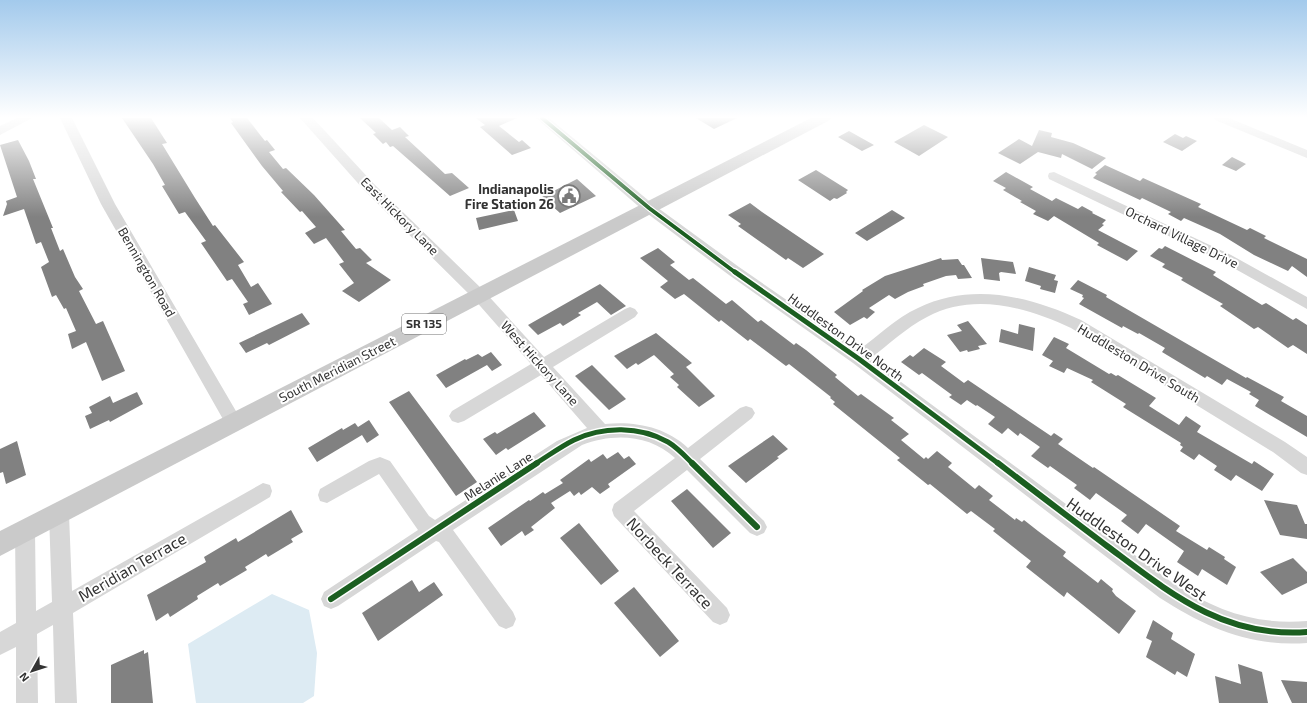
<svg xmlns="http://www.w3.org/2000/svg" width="1307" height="703" viewBox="0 0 1307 703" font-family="'Exo 2',sans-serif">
	<rect width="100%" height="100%" fill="#fff"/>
	<path fill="#ddebf3" d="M272,594L309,610L317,653L314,696L303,703H196L188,644Z"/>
	<path fill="#818181" d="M122,118H151L167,143L162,144L195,198L213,226L215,225L244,262L238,265L251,287L258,283L272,304L249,315L243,304L248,302L232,279L227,281L201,243L206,241L185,212L179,214L162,186L165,185L153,164Z
		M230,118H247L261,136L265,141L267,140L275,150L269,152L283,169L286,168L314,195L345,230L341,231L356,249L360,248L372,260L366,263L391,280L359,302L342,291L354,283L339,264L344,262L326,238L314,244L305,233L316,227L302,211L300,212L281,192L283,191L262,166L231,123L233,122Z
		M360,118H379L392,130L400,127L409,136L405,137L445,174L452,173L469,188L450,196L393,146L390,147L386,142L383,144L373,134L376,133Z
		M476,118H517L499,126L519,142L522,140L531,148L512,155L480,127L485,125Z
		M696,118H737L714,129Z
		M924,125L948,137L919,156L894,142Z
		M1039,130L1052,133L1051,137L1073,143L1106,158L1092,169L1062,154L1061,158L1038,152L1020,164L998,153L1019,139L1032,146Z
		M849,131L874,145L862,151L838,137Z
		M1175,134L1183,138L1186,136L1197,141L1182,151L1163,142Z
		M18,140L29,161L36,179H33L53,228H51L60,251L63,249L75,277L83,289L79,291L96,324L103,321L125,371L102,381L86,342L72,349L68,334L76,331L66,308L64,309L56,295L52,297L41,267L49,262L41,242L36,244L24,209L3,216L7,204L6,201L17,197L0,145Z
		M1232,157L1246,164L1236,171L1222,165Z
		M1105,165L1140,181L1143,178L1201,204L1198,207L1247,230L1250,228L1266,236L1264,238L1307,259V277L1292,266L1288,271L1254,255L1220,234L1184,218L1181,221L1168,214L1171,212L1142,198L1140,200L1093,178L1097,174L1095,173Z
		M816,170L848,190L846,192L847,193L837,199L834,198L830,201L798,180Z
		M1006,172L1033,187L1030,189L1052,201L1056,198L1078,209L1082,206L1093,212L1092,213L1106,220L1102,224L1104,225L1098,230L1138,251L1127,261L1097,245L1099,243L1054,216L1048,221L1033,214L1036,211L1020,202L1022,201L1003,190L1006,188L993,181Z
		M577,179L596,196L560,213L542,197Z
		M750,203L762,212L824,254L803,268L788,258L786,260L738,226L741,224L728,215Z
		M514,210L518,221L479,230L476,218Z
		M892,210L905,218L867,241L855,233Z
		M1165,246L1216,272L1213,275L1262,305L1266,303L1293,320L1296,318L1307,325V354L1293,345L1288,348L1258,327L1254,329L1220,306L1223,304L1181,280L1183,278L1162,267L1165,264L1150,256L1159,248L1162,249Z
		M658,248L675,262L670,265L689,280L693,278L726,304L732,300L758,322L761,320L794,345L796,343L806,350L837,375L835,377L858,396L861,394L894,418L891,420L909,434L901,440L924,459L926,457L928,459L937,451L952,463L948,467L975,489L979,485L993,496L989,500L1015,520L1016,518L1022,522L1024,520L1038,531L1066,552L1063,556L1098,583L1101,579L1113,589L1112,591L1116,596L1136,611L1119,634L1067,592L1064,597L1026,567L1031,561L993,531L995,529L971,511L967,514L930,484L928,485L897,460L900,458L833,404L835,402L830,398L831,397L789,364L786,366L750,339L748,341L721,320L719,322L684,294L675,299L660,287L668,281L640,258Z
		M941,258L942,260L958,259L962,265H964L972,278L958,279L956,275L946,276L923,284L924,286L908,292L895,299L889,295L869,308L875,312L867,319L864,317L850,325L834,312L863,291L862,290L885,276Z
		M981,258L1013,262L1016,274L1001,272L999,273L1000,281L984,279Z
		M1029,267L1056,275L1054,280L1058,281L1055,293L1040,289L1041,286L1025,281Z
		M1078,280L1107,295L1106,297L1246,378L1247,377L1284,397L1281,401L1307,416V437L1255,406L1259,400L1249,394L1251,392L1227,379L1222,385L1207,376L1205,378L1162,352L1165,348L1139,333L1138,334L1123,326L1122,328L1079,304L1084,298L1082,297L1083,295L1070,289Z
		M600,284L626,306L611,315L597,302L578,313L581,315L563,326L560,323L538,335L528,325Z
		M302,313L310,324L269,345L267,343L246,353L239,343Z
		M968,321L987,344L978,346L980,349L968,352L967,350L960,352L947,335L962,331L957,325Z
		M1019,324L1035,328L1033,351L999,342L1001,329L1018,334Z
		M656,333L692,363L686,367L715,396L699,407L677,387L679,385L670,377L674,374L654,355L638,365L636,363L627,369L614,356Z
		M1054,337L1069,344L1066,348L1109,374L1111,373L1116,376L1118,375L1156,398L1149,406L1179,425L1186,416L1201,426L1197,432L1252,464L1254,461L1274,474L1262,491L1236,475L1231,481L1214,470L1217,466L1199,454L1194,460L1180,451L1183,447L1180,445L1181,443L1123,407L1126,404L1091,382L1093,380L1067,368L1064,373L1049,366L1053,361L1042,355Z
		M924,348L946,362L941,366L964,383L968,380L1051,436L1054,433L1063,439L1058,444L1093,468L1094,467L1180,526L1176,531L1207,550L1209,547L1225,557L1224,559L1236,567L1227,585L1202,569L1198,576L1177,562L1184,551L1146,524L1138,534L1121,521L1127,515L1096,493L1090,500L1074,488L1077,485L1050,466L1048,468L1031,456L1040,447L1020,433L1018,436L1008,428L1002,434L988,424L995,417L977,405L976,406L967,400L961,405L949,397L952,395L922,373L919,375L901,362L910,355L913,357Z
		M491,352L502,365L492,371L487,365L446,388L436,375L465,359L466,360L478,354L482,357Z
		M592,365L626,399L609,410L575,376Z
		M409,391L477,482L456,496L389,402Z
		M137,392L143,404L110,422L109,420L90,429L85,416L92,413L89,407L110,396L113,403Z
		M534,412L546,426L508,450L506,448L496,455L483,439L495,432L497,434Z
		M369,420L379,435L367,443L362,435L317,462L308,448L342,428L343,430L355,423L358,427Z
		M773,435L788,449L777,457L779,458L746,483L728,466Z
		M17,441L26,475L6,484L3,472L0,473V449Z
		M618,452L624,459L629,456L636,464L608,484L610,487L600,494L592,487L581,495L579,492L574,496L570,491L551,503L555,508L531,527L534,530L525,536L522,531L501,546L488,528L529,500L530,501L543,492L545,494L563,483L560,480L589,459L591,462L603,454L607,459Z
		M687,489L731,533L713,548L671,501Z
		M1264,500L1297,505L1305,524H1307V539L1280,535Z
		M291,510L303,532L291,539L293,542L268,557L266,554L245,567L247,570L220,586L218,583L197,596L198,599L170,617L168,613L156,621L147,595L206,562L204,557L236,538L238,542Z
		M579,523L619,571L601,585L560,538Z
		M1293,558L1307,572V583L1282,595L1260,572Z
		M412,580L419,592L434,582L443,595L378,641L362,613Z
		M634,587L679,641L660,657L614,603Z
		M1153,620L1173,633L1171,639L1195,654L1187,677L1177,671L1175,675L1146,657L1152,641L1146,638Z
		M144,650V654L148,652L153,703H111V665Z
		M1238,664L1262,672L1268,703H1219L1215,676L1241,684Z
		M1281,680L1307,682V703H1292Z"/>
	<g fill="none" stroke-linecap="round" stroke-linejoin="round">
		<path fill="#d7d7d7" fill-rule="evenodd" d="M17,118H32L0,135V126Z
			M60,118H72L115,204L240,418L243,423L240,428L234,430L228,428L101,204Z
			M300,118H313L374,184L484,291L544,357L625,309L630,307L635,309L638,313L635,317L553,367L605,424C635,421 666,427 688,448L740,408L746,406L752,408L755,413L752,418L700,459L764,521L767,527L764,533L757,536L750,533L687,470L634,511L727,608L730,615L727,622L720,625L713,622L614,516L612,510L614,504L675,458C649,434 613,433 582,445L453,530L513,612L516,619L513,626L506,629L499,626L439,542L436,541L338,606L331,609L324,606L321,599L324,592L418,530L379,474L327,503L320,501L318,495L320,489L369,461L380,457L390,461L429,516L435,520L557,441L587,428L541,375L464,421L458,423L452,421L449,416L452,411L531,364L474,299L364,190Z
			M536,118H549L654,205L739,267L859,350C878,336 896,318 918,308C972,282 1029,296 1081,320L1285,442L1307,457V475L1301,473L1273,452L1071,328C1026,307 973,292 927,317C906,328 889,344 870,359L1174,584C1218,611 1255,625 1307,621V643C1250,647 1207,628 1160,598L853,363L729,275L644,211Z
			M1213,118H1229L1307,150V158L1215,120Z
			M1054,172L1231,255L1307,297V309L1221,261L1049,179L1048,176L1049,173Z
			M263,483L270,485L272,491L270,497L73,613L77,703H55L53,625L37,634L38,703H16V647L0,655V632L16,623L15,531L18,525L25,522L32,525L35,531L36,611L52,602L49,514L52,508L59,505L66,508L69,514L72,591Z"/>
		<path fill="#cacaca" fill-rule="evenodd" d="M811,118H831L828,121L0,556V531Z"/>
		<g stroke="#fff" stroke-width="6">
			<path id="cycleway-far2" d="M542,118L649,208L736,273"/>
		</g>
		<g stroke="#fff" stroke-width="8">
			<path id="cycleway-far1" d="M735,272L859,359L999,464
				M535,464C548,456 560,447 574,440C603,426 640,426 668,442C678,448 686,457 693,464"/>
		</g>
		<g stroke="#fff" stroke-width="9">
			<path id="cycleway" d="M692,463L757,527
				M998,463C1034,491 1070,518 1107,546C1170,593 1223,638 1307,632
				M331,599L537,463"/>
		</g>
		<use href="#cycleway-far2" stroke="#1b5e20" stroke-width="4"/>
		<use href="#cycleway-far1" stroke="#1b5e20" stroke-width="5"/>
		<use href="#cycleway" stroke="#1b5e20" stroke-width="6"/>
	</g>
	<linearGradient id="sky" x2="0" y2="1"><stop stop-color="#a3caec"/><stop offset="0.54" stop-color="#fff"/><stop offset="1" stop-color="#fff" stop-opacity="0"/></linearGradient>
	<rect width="1307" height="217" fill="url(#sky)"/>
	<defs>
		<g id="civic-ring" transform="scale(1.15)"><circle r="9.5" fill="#fff" stroke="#7a7a7a" stroke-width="1.5"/><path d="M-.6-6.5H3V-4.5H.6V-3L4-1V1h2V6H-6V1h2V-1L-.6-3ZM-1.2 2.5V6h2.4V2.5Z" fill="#7a7a7a"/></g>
	</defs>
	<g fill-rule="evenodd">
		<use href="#civic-ring" x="569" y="196"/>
	</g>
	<g text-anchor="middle" stroke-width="4" stroke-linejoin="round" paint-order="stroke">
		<rect fill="#fff" stroke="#707070" stroke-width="1" x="402" y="314" width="44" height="20" rx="3"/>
		<g font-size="12" font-weight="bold" fill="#333">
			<text x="424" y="328">SR 135</text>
		</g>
		<g font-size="13" font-weight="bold" fill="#333" stroke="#fff" text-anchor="end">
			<text x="554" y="194">Indianapolis<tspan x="554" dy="15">Fire Station 26</tspan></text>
		</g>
		<g font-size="13" fill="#333" stroke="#fff">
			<text transform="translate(400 216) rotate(45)" y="5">East Hickory Lane</text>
			<text transform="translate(1182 237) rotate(26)" y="5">Orchard Village Drive</text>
			<text transform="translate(147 272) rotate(60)" y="5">Bennington Road</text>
			<text transform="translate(846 337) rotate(36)" y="5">Huddleston Drive North</text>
			<text transform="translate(540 363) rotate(48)" y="5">West Hickory Lane</text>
			<text transform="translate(1139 363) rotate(31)" y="5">Huddleston Drive South</text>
			<text transform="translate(337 369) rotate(-27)" y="5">South Meridian Street</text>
			<text transform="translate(498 476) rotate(-33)" y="5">Melanie Lane</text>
		</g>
		<g font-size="16" fill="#333" stroke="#fff">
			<text transform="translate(1137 549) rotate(35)" y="6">Huddleston Drive West</text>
			<text transform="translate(670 563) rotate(47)" y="6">Norbeck Terrace</text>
			<text transform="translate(132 567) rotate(-30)" y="6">Meridian Terrace</text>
		</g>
	</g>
	<g transform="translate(32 671) rotate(231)" stroke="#ffffff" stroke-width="3" paint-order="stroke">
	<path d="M0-3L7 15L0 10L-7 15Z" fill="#333333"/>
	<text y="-6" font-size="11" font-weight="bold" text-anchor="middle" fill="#333333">N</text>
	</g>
</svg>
